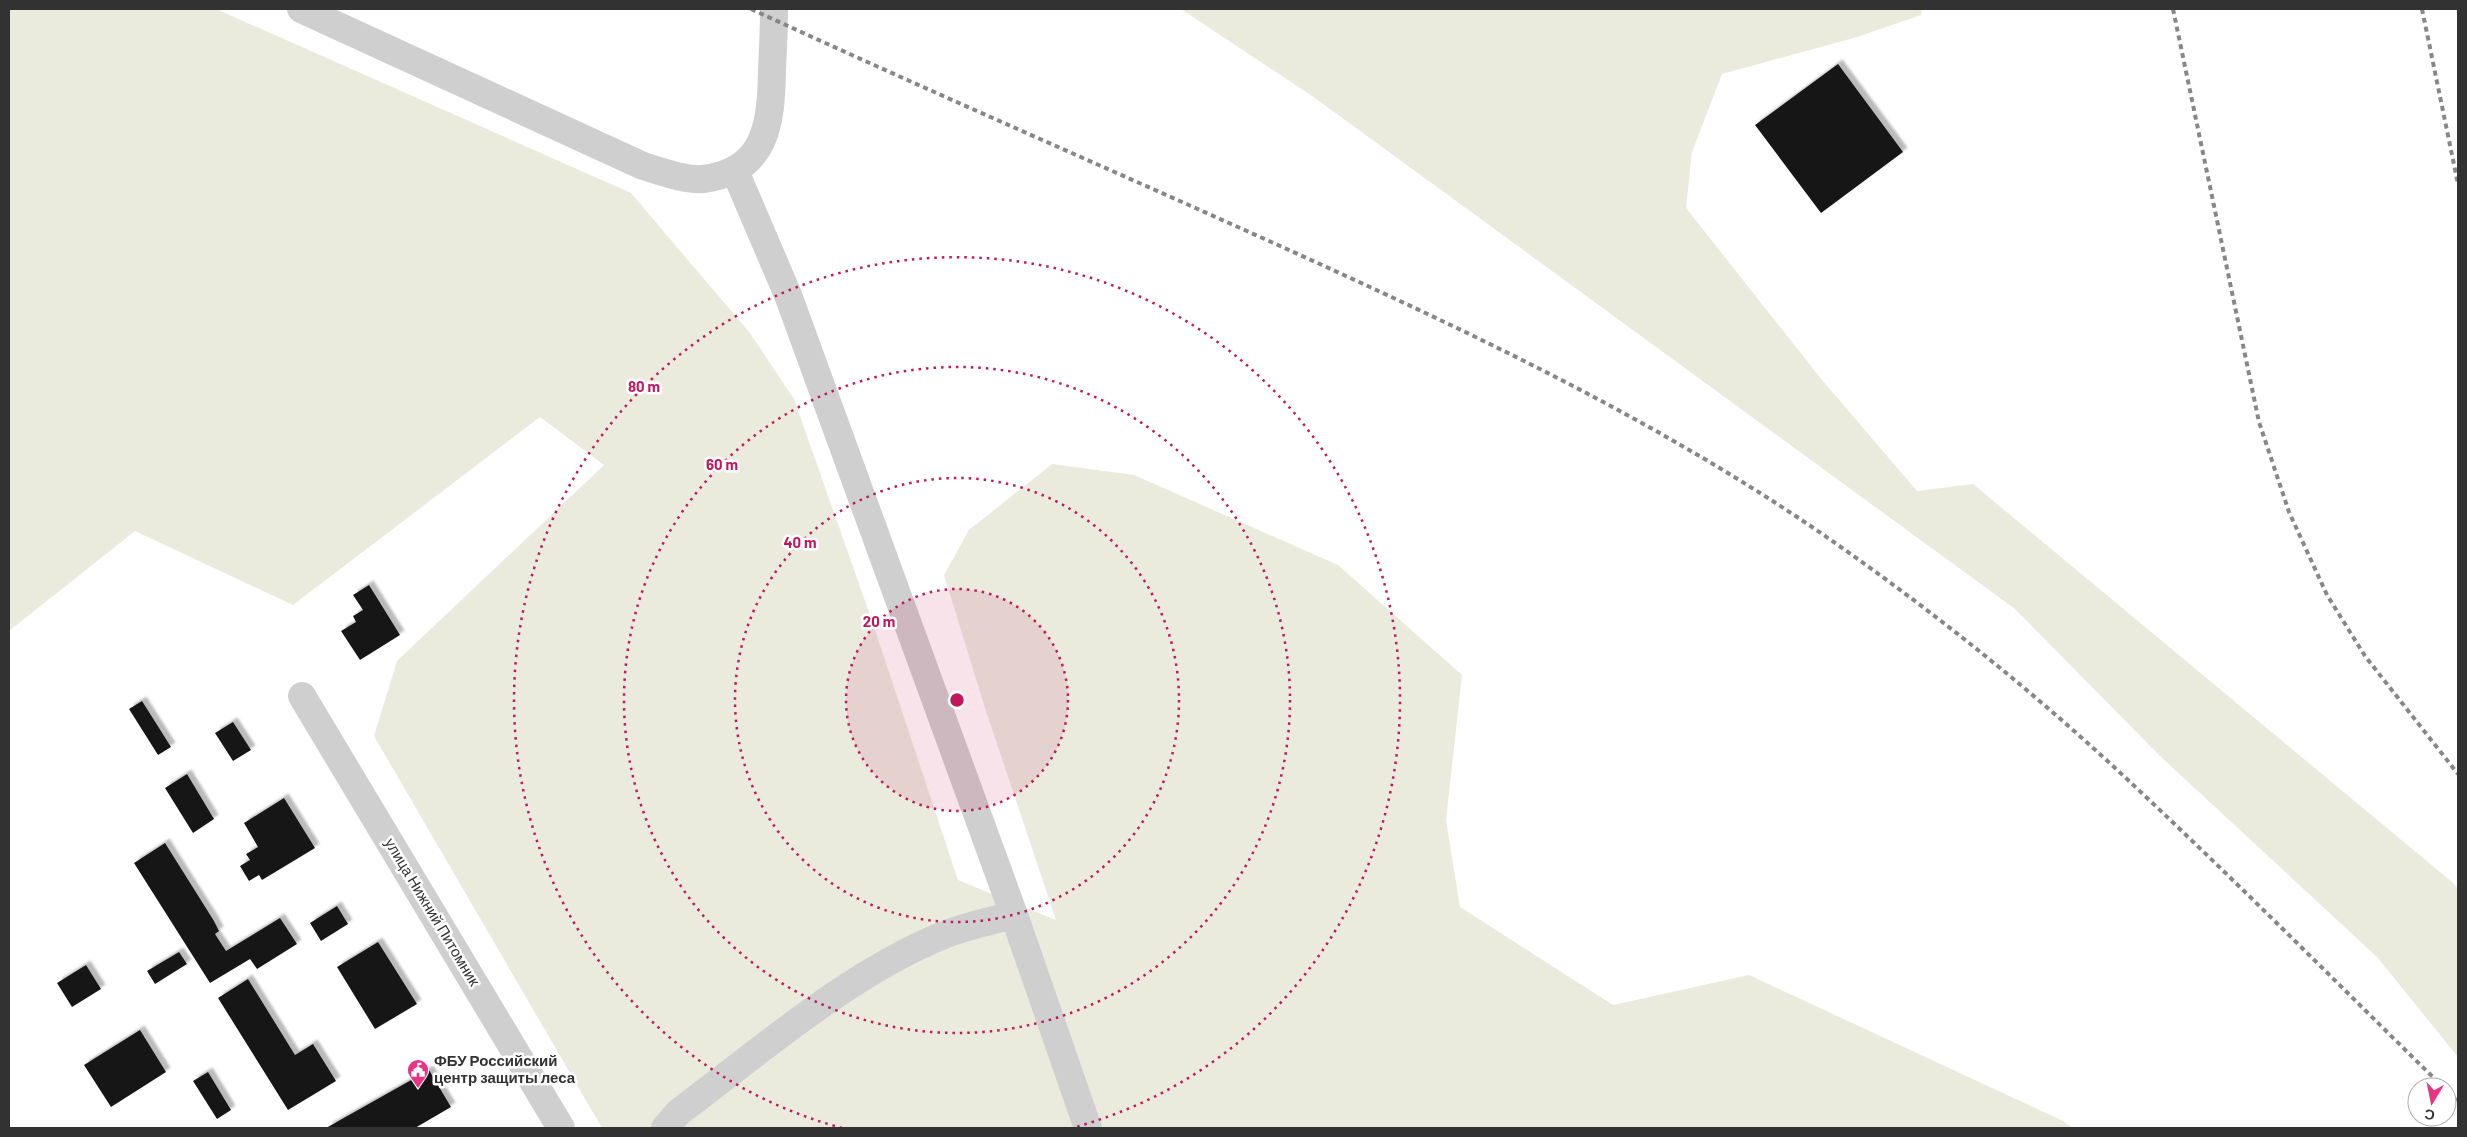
<svg xmlns="http://www.w3.org/2000/svg" width="2467" height="1137" viewBox="0 0 2467 1137" font-family="Barlow,sans-serif">
	<defs>
		<filter id="shadow"><feDropShadow dx="4.5" dy="-4.5" stdDeviation="1" flood-color="#0004"/></filter>
	</defs>
	<rect width="100%" height="100%" fill="#fff"/>
	<path fill="#eaebdd" d="M9,9H216L631,193L750,333L794,399L871,618L958,880L1056,920L985,708L944,575L969,530L1052,464L1134,475L1338,565L1462,675L1446,820L1460,907L1613,1005L1749,975L2063,1121L2073,1128H602L374,736L397,661L604,465L540,417L293,605L135,531L9,631Z
		M1181,9H1922L1921,15L1857,37L1722,74L1692,152L1686,208L1822,380L1917,491L1973,484L2452,882L2458,889V1057L2377,957L2160,756L2015,609L1315,98Z"/>
	<path fill="#191919" filter="url(#shadow)" d="M1838,64L1903,152L1821,213L1755,125Z
		M369,585L400,635L360,660L341,631L356,622L353,616L363,610L353,595Z
		M142,701L171,747L158,755L129,709Z
		M233,722L251,750L233,761L215,733Z
		M187,774L214,819L193,833L165,788Z
		M284,798L315,848L262,880L259,875L249,881L240,866L250,860L246,854L258,847L244,823Z
		M165,843L214,921L219,931L215,934L226,951L280,918L297,944L257,969L250,959L210,983L134,863Z
		M337,906L348,924L321,941L310,923Z
		M378,942L417,1004L375,1029L337,967Z
		M179,952L187,964L155,984L147,971Z
		M86,965L101,989L72,1007L57,983Z
		M248,979L295,1055L313,1044L336,1081L288,1110L218,998Z
		M140,1030L166,1072L111,1107L84,1065Z
		M429,1070L451,1107L415,1128H326Z
		M208,1072L231,1110L217,1119L193,1081Z"/>
	<g fill="none" stroke-linecap="round" stroke-linejoin="round">
		<path stroke="#cfcfcf" stroke-width="28" d="M301,9L643,166C659,171 687,181 703,179C767,171 771,123 772,70C773,50 774,29 774,9
			M735,171L788,295L1014,915L1088,1128
			M302,696L561,1128
			M665,1128L679,1112C759,1052 851,972 944,935C966,926 991,921 1014,915"/>
		<path stroke="#878787" stroke-width="4" stroke-dasharray="5 4" stroke-linecap="butt" d="M751,9C933,93 1117,172 1300,255C1476,335 1651,418 1812,527C1923,603 2031,689 2129,781C2236,881 2339,985 2443,1087
			M2173,9L2259,422L2289,512L2327,595L2365,656L2458,774
			M2422,9L2458,184
			M2447,1091L2458,1102"/>
	</g>
	<circle cx="957" cy="700" r="111" fill="#c2185b" fill-opacity=".12"/>
	<g fill="none" stroke="#c2185b" stroke-width="2.5" stroke-dasharray="2.5 5">
		<circle cx="957" cy="700" r="111"/>
		<circle cx="957" cy="700" r="222"/>
		<circle cx="957" cy="700" r="333"/>
		<path d="M842 1128A443 443 0 1 1 1072 1128"/>
	</g>
	<defs>
		<g id="civic-pin" transform="scale(1.125)"><path d="M0 17L-7.5 6A9.5 9.5 0 1 1 7.5 6Z" fill="#e93484" stroke="#fff"/><path d="M-.6-6.5H3V-4.5H.6V-3L4-1V1h2V6H-6V1h2V-1L-.6-3ZM-1.2 2.5V6h2.4V2.5Z" fill="#fff"/></g>
	</defs>
	<g fill-rule="evenodd">
		<use href="#civic-pin" x="418" y="1070"/>
	</g>
	<g text-anchor="middle" stroke-width="5" stroke-linejoin="round" paint-order="stroke">
		<g font-size="15" fill="#323232" stroke="#fff">
			<text transform="translate(432 912) rotate(59)" y="5">улица Нижний Питомник</text>
		</g>
		<g font-size="15" font-weight="bold" fill="#323232" stroke="#fff" text-anchor="start">
			<text x="434" y="1066">ФБУ Российский<tspan x="434" dy="17">центр защиты леса</tspan></text>
		</g>
	</g>
	<circle cx="957" cy="700" r="8" fill="#c2185b" stroke="#fff" stroke-width="2.5"/>
	<g font-size="15" text-anchor="middle" font-weight="bold" fill="#c2185b" stroke="#fff" stroke-width="5" stroke-linejoin="round" paint-order="stroke">
		<text x="644" y="392">80 m</text>
		<text x="722" y="470">60 m</text>
		<text x="800" y="548">40 m</text>
		<text x="879" y="627">20 m</text>
	</g>
	<rect width="2467" height="1137" fill="none" stroke="#323232" stroke-width="20"/>
	<g transform="translate(2432 1102) rotate(190)"><circle r="24" fill="#ffffff" stroke="#adadad"/>
	<path d="M0-4L9 19L0 12L-9 19Z" fill="#e93484"/>
	<text y="-8" font-size="14" font-weight="bold" text-anchor="middle" fill="#323232">С</text>
	</g>
</svg>
